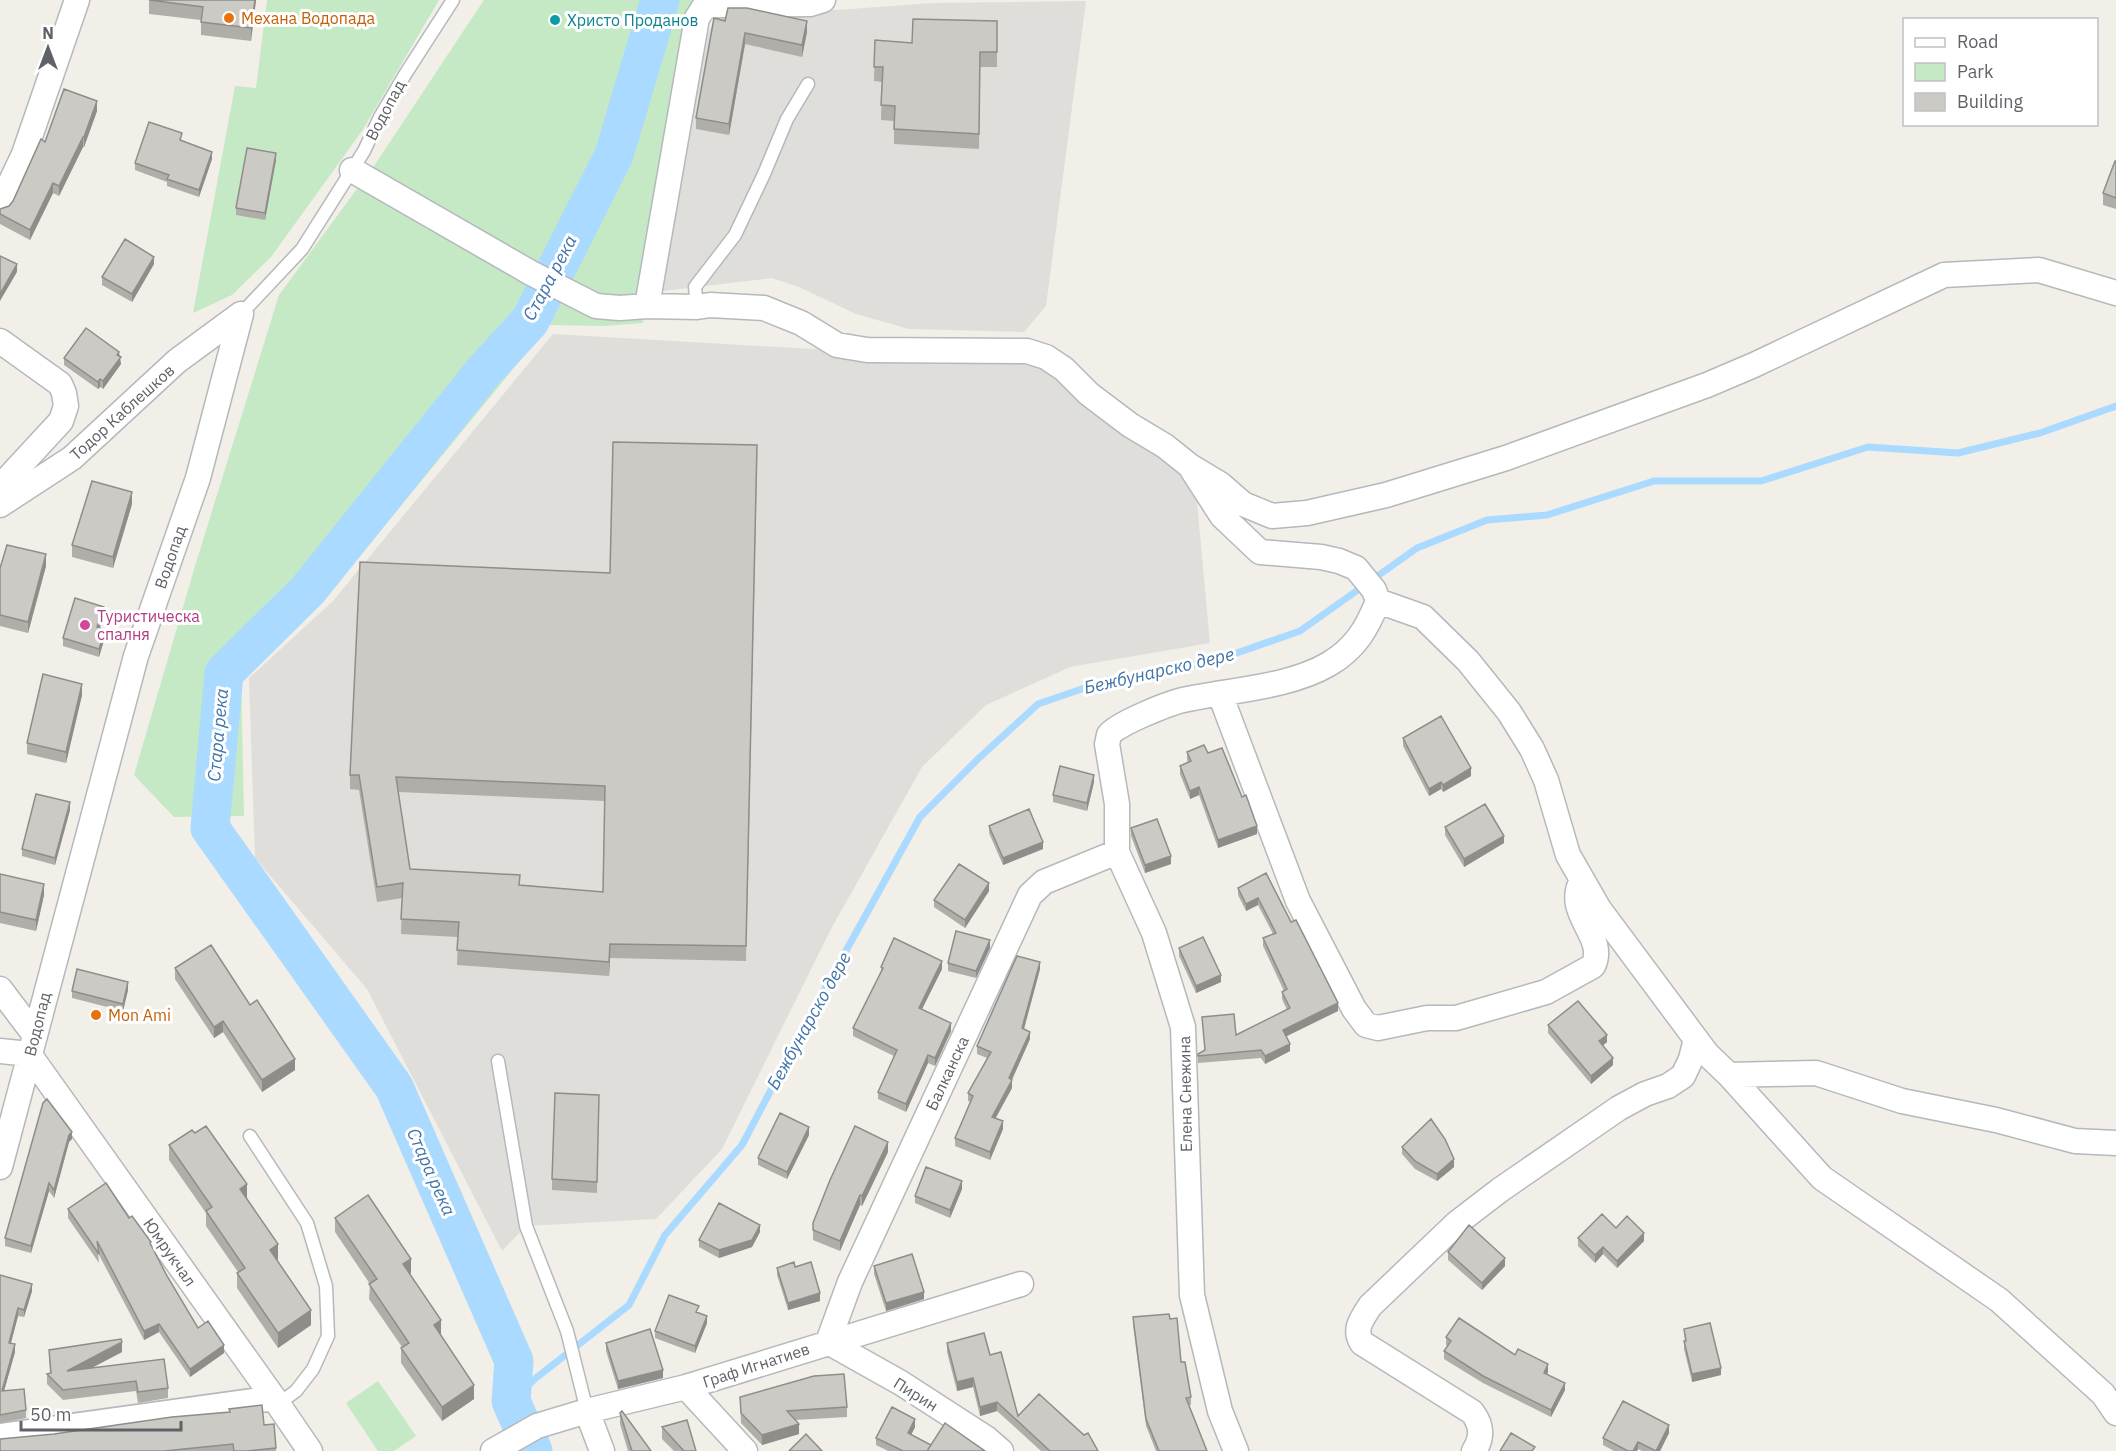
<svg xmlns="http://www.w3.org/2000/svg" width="2116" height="1451" viewBox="0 0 2116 1451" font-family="'IBM Plex Sans',sans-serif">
	<rect width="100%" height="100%" fill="#f1efe8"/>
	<path fill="#e0deda" d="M1086,1L1046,306L1024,332L909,329L856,314L799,287L772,278L662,291L702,44L719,13L758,7L837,10L933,3Z
		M553,334L1037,362L1195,481L1210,643L1070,667L986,705L922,767L831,929L722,1149L656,1219L526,1226L502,1251L367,989L255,858L249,678L333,601Z"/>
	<path fill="#c5e8c5" d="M267,0H439L362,131L271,257L232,295L193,313L235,86L256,88Z
		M484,0H704L694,9L676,64L643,323L604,326L549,325L328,595L241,674L244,816L174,817L134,775L195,566L279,295L376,163Z
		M378,1381L416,1436L394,1451H378L346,1403Z"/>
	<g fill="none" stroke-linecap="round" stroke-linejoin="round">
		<path stroke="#aadaff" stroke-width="7" d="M511,1401L536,1378L629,1305L665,1235L742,1145L811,1014L920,817L978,759L1038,704L1108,680L1174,670L1231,655L1300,631L1417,548L1487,520L1547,515L1654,481H1761L1868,447L1958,453L2040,433L2116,406"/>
		<path stroke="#aadaff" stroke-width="39" d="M533,1451L511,1401L514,1361L394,1087L210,828L224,673L308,590L484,371L530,321L614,155L660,0"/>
		<g stroke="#b5b8bc" stroke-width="15">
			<path id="lane" d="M697,307L695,287L735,235L764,174L787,119L808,84
				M241,314L302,249L364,151L380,117L406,73L453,0
				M498,1061L526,1226L567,1331L587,1411
				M250,1136L307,1223L326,1286L328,1336L313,1369L296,1391L278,1404"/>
		</g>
		<g stroke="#b5b8bc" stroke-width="27">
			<path id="street" d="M352,170L531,273L596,306L620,308L647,306L697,307L710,305L764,308L801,323L837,345L867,350L1027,351L1046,357L1064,369L1089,394L1130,425L1165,446L1190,466L1220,484L1243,504L1272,516L1307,513L1386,495L1506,458L1707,385L1754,365L1944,275L2039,270L2116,293
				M0,205L24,154L77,0
				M647,306L697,18L704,7L717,5L810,4L823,0
				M0,341L60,384L64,393L66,406L61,421L0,487
				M1193,471L1222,516L1260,552L1321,557L1339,561L1356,568L1374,590L1378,601L1423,617L1468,661L1509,712L1532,749L1546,780L1568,855L1599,909L1707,1054L1729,1075L1822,1178L1999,1300L2103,1394L2116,1413
				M0,505L72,458L177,361L241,314
				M1220,694L1298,901L1354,1009L1366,1025L1378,1028L1427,1018H1456L1546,992L1593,966C1608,936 1563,914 1582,880
				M0,989L34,1034
				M0,1051L29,1054
				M29,1054L278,1404L310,1451
				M1729,1075L1816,1073L1902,1101L1996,1120L2075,1141L2116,1143
				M0,1167L136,656L198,478L241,314
				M686,1387L745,1451
				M587,1411L602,1451
				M0,1436L274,1398
				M493,1451L537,1426L587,1411L686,1387L1021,1284
				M1001,1451L986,1438L901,1383L828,1342L850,1282L1030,895L1044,882L1117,852
				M1236,1451L1220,1411L1192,1295L1183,1027L1154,933L1117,852V804L1107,744C1108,741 1108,738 1109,735C1116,724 1170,703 1183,700C1229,690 1288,688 1329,664C1356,648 1367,628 1378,601
				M1474,1451C1483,1437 1482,1425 1472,1412L1362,1343C1353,1329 1362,1319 1370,1306L1457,1223L1500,1190L1619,1108L1645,1094L1668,1086L1683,1076L1691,1059L1696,1039"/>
		</g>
		<use href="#lane" stroke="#fff" stroke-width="12"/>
		<use href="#street" stroke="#fff" stroke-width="24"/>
	</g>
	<path fill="#afaea9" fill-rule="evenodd" d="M149,0H256L251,41L201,35V20L149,14Z
		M714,18L807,32L802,57L745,44L729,135L696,129V118Z
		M997,21V67H980L979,149L894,144V121L881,120L882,82L874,81L875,40L912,43Z
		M97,111L84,147H83L59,196L53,193L30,240L0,224V209L9,206L13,201L45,142Z
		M182,141L212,159L199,197L167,186V182L135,170V163Z
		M276,160L265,220L236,215V208Z
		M2116,161V209L2103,205V193Z
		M154,264L132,302L102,285V277Z
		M119,356L121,364L103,389L100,387L98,389L64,365V358Z
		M757,460L746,961L610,958L609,976L457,965L458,937L401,934L402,898L377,902L359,790L350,789V775ZM398,792L605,801L603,892L520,885L410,869Z
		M132,504L113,568L72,557V545Z
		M46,566L28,633L0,626V568Z
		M104,614L100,628L105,637L99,657L63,646V638Z
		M82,695L66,763L27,754V743Z
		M1403,738L1471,776L1443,792L1441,789L1429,796L1403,746Z
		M1187,752L1208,753L1242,797L1257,834L1218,848L1199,795L1190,799L1180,774V766L1188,763L1187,759Z
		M1094,782L1087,811L1053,802V795Z
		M70,810L55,865L22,856V849Z
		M989,826L1043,849L1003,865L989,833Z
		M1445,827L1504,843L1464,867L1445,835Z
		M1131,828L1171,864L1145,873L1131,836Z
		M1266,873L1338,1011L1286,1036L1290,1051L1265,1064L1261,1058L1198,1063V1054L1205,1050L1202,1017L1236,1035L1287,1010L1282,999V992L1284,991L1263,946V938L1273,934L1258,905L1246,911L1238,895V888Z
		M0,874L44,895L36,931L0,923Z
		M989,891L965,928L934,907V900Z
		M990,948L976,978L948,971V963Z
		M1179,948L1221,982L1196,993L1179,956Z
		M881,967L942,969L922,1009L951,1031L935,1066L928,1063L906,1112L878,1099V1092L894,1056L853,1036V1028L881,974Z
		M175,968L250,1005L295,1070L262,1092L223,1032L214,1038L175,979Z
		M1040,969L1024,1029L1030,1039L1012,1080V1088L996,1118L1003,1129L990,1160L955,1146V1138L971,1102L968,1101V1093L987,1058L977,1054V1046Z
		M128,990L123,1011L72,998V991Z
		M1548,1025L1607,1042L1603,1045L1613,1065L1591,1084L1548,1033Z
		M599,1095L597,1193L552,1190V1179Z
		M43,1103L72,1139L69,1142L54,1198L49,1191L31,1253L5,1246V1238Z
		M809,1135L787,1179L758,1165V1158Z
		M169,1145L247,1198L278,1259L277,1260L311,1325L278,1348L237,1288V1273L238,1272L206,1226V1213L169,1160Z
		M1402,1147L1454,1167L1437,1181L1415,1169L1402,1154Z
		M888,1152L862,1206L860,1205L840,1251L813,1240V1223Z
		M962,1189L950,1218L915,1203V1196Z
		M68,1209L129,1218L151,1246L167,1276L198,1328L224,1353L190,1377L159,1332L144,1340L98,1253L99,1263L68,1218Z
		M335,1218L411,1273L410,1274L441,1335H440L474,1399L442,1421L401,1363V1348L402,1347L369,1299L370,1284L335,1232Z
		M1616,1228L1644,1241L1617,1268L1603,1254L1595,1263L1578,1246V1238Z
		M760,1232L752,1247L719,1258L699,1247V1240Z
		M1448,1252L1505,1266L1482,1290L1448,1260Z
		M874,1266L924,1299L886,1311L874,1274Z
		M795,1267L820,1301L788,1310L777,1275V1268Z
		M0,1275L32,1291L24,1317L18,1316L11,1343L15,1352L4,1391L26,1410V1418L0,1423Z
		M1133,1317L1170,1319L1191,1397V1405H1189L1207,1451H1156L1146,1426L1133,1325Z
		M707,1323L695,1353L655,1338V1331Z
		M1684,1329L1721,1375L1692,1382L1684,1349V1341H1685Z
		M1446,1337L1515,1355L1548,1372L1547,1374L1565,1390L1551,1417L1483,1383L1444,1359V1351L1448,1346L1446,1345Z
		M606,1343L663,1378L618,1389L606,1351Z
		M947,1343L990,1355L1018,1416L1098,1451H1041L997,1411L980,1416L973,1387L957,1391L947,1352Z
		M49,1350L122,1352L91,1368L168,1388V1398L138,1403L136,1391L63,1400L47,1384V1374L50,1373Z
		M740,1397L847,1407V1417L795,1420L799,1434L762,1445L741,1423Z
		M620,1413L651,1451H628L620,1424Z
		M274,1424L276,1451H0L264,1425Z
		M662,1427L696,1451H674L662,1439Z
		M915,1427L911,1435L931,1445L985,1451H888L876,1445V1438Z
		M1669,1433L1660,1451H1642L1638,1449L1637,1451H1614L1603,1445V1438Z"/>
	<path fill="#8f8d8a" d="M255,0H256L251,41V28Z
		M807,21V32L802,57V45Z
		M745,33V44L729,135V124Z
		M97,101V111L84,147V137Z
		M83,137V147L59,196V186Z
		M212,152V159L199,197V190Z
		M276,153V160L265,220V213Z
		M53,183V193L30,240V230Z
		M154,257V264L132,302V294Z
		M17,264V272L0,301V294Z
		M119,352L121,364L103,389V381Z
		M100,379V387L98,389V382Z
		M132,492V504L113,568V557Z
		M46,554V566L28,633V622Z
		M104,607V614L97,635V627Z
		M105,630V637L99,657V649Z
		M82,684V695L66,763V752Z
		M1471,768V776L1443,792V785Z
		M1094,775V782L1087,811V803Z
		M1441,782V789L1429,796V789Z
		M1199,787V795L1190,799V791Z
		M70,802V810L55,865V858Z
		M1257,826V834L1218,848V840Z
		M1504,836V843L1464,867V859Z
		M1043,842V849L1003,865V858Z
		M1171,856V864L1145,873V865Z
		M989,883V891L965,928V920Z
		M44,884V895L36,931V920Z
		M1258,898V905L1246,911V904Z
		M990,940V948L976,978V971Z
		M610,944V958L609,976V962Z
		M942,961V969L919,1015V1008Z
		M1040,962V969L1022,1036V1028Z
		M1221,975V982L1196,993V986Z
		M128,982V990L123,1011V1004Z
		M1338,1003V1011L1283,1038V1030Z
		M223,1021V1032L214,1038V1027Z
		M951,1023V1031L935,1066V1058Z
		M1030,1032V1039L1009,1086V1078Z
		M1607,1035V1042L1599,1049V1041Z
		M1290,1044V1051L1265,1064V1056Z
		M928,1055V1063L906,1112V1104Z
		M1613,1058V1065L1591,1084V1076Z
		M295,1059V1070L262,1092V1080Z
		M1012,1080V1088L992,1124V1117Z
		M1003,1121V1129L990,1160V1152Z
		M809,1127V1135L787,1179V1172Z
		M72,1132V1139L69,1142L54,1198V1190L69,1135Z
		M888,1142V1152L862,1206V1196Z
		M1454,1159V1167L1437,1181V1174Z
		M962,1181V1189L950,1218V1210Z
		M49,1183V1191L31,1253V1246Z
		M247,1184V1199L240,1189Z
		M860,1195V1205L840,1251V1241Z
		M760,1225V1232L752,1247L719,1258V1250Z
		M1644,1233V1241L1617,1268V1261Z
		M278,1244V1259L270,1265V1250Z
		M1603,1247V1254L1595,1263V1255Z
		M1505,1258V1266L1482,1290V1283Z
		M411,1259V1273L403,1279V1264Z
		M32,1284V1291L24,1317V1310Z
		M924,1292V1299L886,1311V1303Z
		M820,1293V1301L788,1310V1303Z
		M18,1308V1316L9,1350V1343Z
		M311,1310V1325L278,1348V1333Z
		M707,1316V1323L695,1353V1346Z
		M441,1320V1335L434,1340V1325Z
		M159,1324V1332L144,1340V1331Z
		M122,1342V1352L67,1381V1371Z
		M15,1344V1352L2,1398V1391Z
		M224,1345V1353L190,1377V1369Z
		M1548,1364V1372L1544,1380V1373Z
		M1721,1368V1375L1692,1382V1374Z
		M663,1370V1378L618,1389V1381Z
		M973,1378V1387L957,1391V1382Z
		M1565,1383V1390L1551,1417V1410Z
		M474,1385V1399L442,1421V1407Z
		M997,1402V1411L980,1416V1407Z
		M915,1419V1427L908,1441V1433Z
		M799,1424V1434L762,1445V1435Z
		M1669,1425V1433L1660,1451H1656Z
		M1638,1442V1449L1637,1451H1633Z"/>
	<path fill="#cccac5" stroke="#8f8d8a" stroke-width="1.5" fill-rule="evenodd" d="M149,0H255L251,28L201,22L203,7Z
		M728,8H747L807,21L802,45L745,33L729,124L696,118L714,18L725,21Z
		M913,19L997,21V52H980L979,134L894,129L895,106L881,105L883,67H874L875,40L912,43Z
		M64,89L97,101L84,137H83L59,186L53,183L30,230L0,214V209L9,206L13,201L41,139L45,142Z
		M149,122L182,133L180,140L212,152L199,190L167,179L169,175L135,163Z
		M247,148L276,153L265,213L236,208Z
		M2115,161H2116V198L2103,193Z
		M125,239L154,257L132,294L102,277Z
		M0,256L17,264L0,294Z
		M86,328L119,352L117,355L121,357L103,381L100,379L98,382L64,358Z
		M613,442L757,445L746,946L610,944L609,962L457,950L459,922L401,919L403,883L377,887L359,775H350L360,562L610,573ZM396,777L605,786L603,892L519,885L520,875L410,869Z
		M92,481L132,492L113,557L72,545Z
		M7,545L46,554L28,622L0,615V568Z
		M75,598L104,607L97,627L105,630L99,649L63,638Z
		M43,674L82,684L66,752L27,743Z
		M1441,716L1471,768L1443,785L1441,782L1429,789L1403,738Z
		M1204,745L1208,753L1222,748L1242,797L1246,795L1257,826L1218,840L1199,787L1190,791L1180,766L1191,761L1187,752Z
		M1060,766L1094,775L1087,803L1053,795Z
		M36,794L70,802L55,858L22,849Z
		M1485,804L1504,836L1464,859L1445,827Z
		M1029,809L1043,842L1003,858L989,826Z
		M1157,819L1171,856L1145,865L1131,828Z
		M959,864L989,883L965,920L934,900Z
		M1266,873L1291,922L1296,920L1338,1003L1283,1030L1290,1044L1265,1056L1261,1050L1198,1056V1054L1205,1050L1202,1017L1234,1014L1236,1035L1290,1008L1282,992L1287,989L1263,938L1276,933L1258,898L1246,904L1238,888Z
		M0,874L44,884L36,920L0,912Z
		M956,931L990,940L976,971L948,963Z
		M1203,937L1221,975L1196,986L1179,948Z
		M894,938L942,961L919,1008L951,1023L935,1058L928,1055L906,1104L878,1092L897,1050L853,1028L883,968L881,967Z
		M211,945L250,1005L257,1000L295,1059L262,1080L223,1021L214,1027L175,968Z
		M1017,956L1040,962L1022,1028L1030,1032L1009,1078L1012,1080L992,1117L1003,1121L990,1152L955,1138L973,1096L968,1093L991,1052L977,1046Z
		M77,969L128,982L123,1004L72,991Z
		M1578,1001L1607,1035L1599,1041L1613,1058L1591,1076L1548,1025Z
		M555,1093L599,1095L597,1182L552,1179Z
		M47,1099L72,1132L69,1135L54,1190L49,1183L31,1246L5,1238L43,1103Z
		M780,1113L809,1127L787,1172L758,1158Z
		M1431,1119L1445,1139L1454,1159L1437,1174L1415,1161L1402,1147Z
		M206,1126L247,1184L240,1189L278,1244L270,1250L311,1310L278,1333L237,1273L245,1268L206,1211L212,1207L169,1145L192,1130L195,1133Z
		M855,1126L888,1142L862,1196L860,1195L840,1241L813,1230V1223L830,1180Z
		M926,1167L962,1181L950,1210L915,1196Z
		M106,1183L129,1218L132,1216L151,1242L150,1243L167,1276L198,1328L208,1321L224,1345L190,1369L159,1324L144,1331L97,1241L99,1254L68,1209Z
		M368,1195L411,1259L403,1264L441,1320L434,1325L474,1385L442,1407L401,1348L409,1343L369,1284L377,1279L335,1218Z
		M719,1203L760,1225L752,1240L719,1250L699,1240Z
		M1602,1214L1616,1228L1627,1216L1644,1233L1617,1261L1603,1247L1595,1255L1578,1238Z
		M1469,1225L1505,1258L1482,1283L1448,1252Z
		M912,1254L924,1292L886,1303L874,1266Z
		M794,1262L795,1267L811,1262L820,1293L788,1303L777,1268Z
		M0,1275L32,1284L24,1310L18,1308L9,1343L15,1344L2,1391L24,1389L26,1410L0,1415Z
		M669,1295L699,1306L696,1312L707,1316L695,1346L655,1331Z
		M1169,1314L1170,1319L1177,1318L1181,1362H1185L1191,1397L1186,1398L1207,1451H1159L1146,1419L1133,1317Z
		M1459,1318L1515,1355L1518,1349L1548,1364L1544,1373L1565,1383L1551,1410L1483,1376L1444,1351L1451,1341L1446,1337Z
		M1710,1323L1721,1368L1692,1374L1684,1341H1686L1684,1329Z
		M650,1329L663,1370L618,1381L606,1343Z
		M984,1333L990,1355L1001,1352L1018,1416L1039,1394L1084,1435L1088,1433L1098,1451H1050L997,1402L980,1407L973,1378L957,1382L947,1343Z
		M121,1339L122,1342L67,1371L164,1359L168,1388L138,1392L136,1381L63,1390L47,1374L51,1373L49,1350Z
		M844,1374L847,1407L787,1411L799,1424L762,1435L741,1413L740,1397L814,1376Z
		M1623,1401L1669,1425L1656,1451L1638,1442L1633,1451H1628L1603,1438Z
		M262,1405L264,1425L274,1424L276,1448L247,1451H234L233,1444L164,1451H0V1439L54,1434L172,1417L230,1412L229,1409Z
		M892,1407L915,1419L908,1433L931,1445L927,1451H903L876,1438Z
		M622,1411L651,1451H632L620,1413Z
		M687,1420L696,1451H684L662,1427Z
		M945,1423L985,1451H927Z
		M1511,1433L1535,1447L1532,1451H1500Z
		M806,1434L822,1451H789Z"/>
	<g fill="#e8710a" stroke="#fff" stroke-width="2">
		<circle cx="229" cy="18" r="6"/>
		<circle cx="96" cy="1015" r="6"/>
	</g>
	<circle fill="#0f9aa8" stroke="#fff" stroke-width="2" cx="555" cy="20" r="6"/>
	<circle fill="#d1479c" stroke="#fff" stroke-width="2" cx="85" cy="625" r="6"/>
	<g text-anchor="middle" stroke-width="6" stroke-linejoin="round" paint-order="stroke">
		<g font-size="16" fill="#c56008" stroke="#fff" text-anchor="start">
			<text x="241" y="24">Механа Водопада</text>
			<text x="108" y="1021">Mon Ami</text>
		</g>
		<g font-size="16" fill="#0d838f" stroke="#fff" text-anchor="start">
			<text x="567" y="26">Христо Проданов</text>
		</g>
		<g font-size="16" fill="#5f6368" stroke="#fff">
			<text transform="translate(385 110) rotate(-62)" y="6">Водопад</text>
			<text transform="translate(122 412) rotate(-42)" y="6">Тодор Каблешков</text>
			<text transform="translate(170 557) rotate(-71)" y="6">Водопад</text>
			<text transform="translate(37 1024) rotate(-76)" y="6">Водопад</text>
			<text transform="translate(947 1073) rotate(-65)" y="6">Балканска</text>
			<text transform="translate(1185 1094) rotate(-91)" y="6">Елена Снежина</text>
			<text transform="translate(170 1252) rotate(55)" y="6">Юмрукчал</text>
			<text transform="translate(756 1365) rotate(-18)" y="6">Граф Игнатиев</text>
			<text transform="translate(916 1394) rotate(32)" y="6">Пирин</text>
		</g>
		<g font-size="16" fill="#b23c85" stroke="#fff" text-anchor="start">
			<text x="97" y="622">Туристическа<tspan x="97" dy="18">спалня</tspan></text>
		</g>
		<g font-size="18" font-style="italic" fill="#4174aa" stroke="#fff">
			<text transform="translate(550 278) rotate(-62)" y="6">Стара река</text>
			<text transform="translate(1159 671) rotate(-13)" y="6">Бежбунарско дере</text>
			<text transform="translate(218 735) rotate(-85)" y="6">Стара река</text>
			<text transform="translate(809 1021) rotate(-61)" y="6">Бежбунарско дере</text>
			<text transform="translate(431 1172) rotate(66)" y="6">Стара река</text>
		</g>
	</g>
	<rect x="1903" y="18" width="195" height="108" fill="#ffffff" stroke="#bfc1c3" stroke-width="1.5"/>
	<rect x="1915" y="38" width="30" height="9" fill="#ffffff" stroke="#bfc1c3" stroke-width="1.5"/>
	<text x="1957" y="48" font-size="18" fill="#5f6368">Road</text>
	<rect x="1915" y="63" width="30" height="18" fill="#c5e8c5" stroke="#bfc1c3" stroke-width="1.5"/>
	<text x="1957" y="78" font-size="18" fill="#5f6368">Park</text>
	<rect x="1915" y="93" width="30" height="18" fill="#cccac5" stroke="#bfc1c3" stroke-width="1.5"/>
	<text x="1957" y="108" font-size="18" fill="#5f6368">Building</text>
	<g transform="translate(48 48)" stroke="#ffffff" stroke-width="4.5" paint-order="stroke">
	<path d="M0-4.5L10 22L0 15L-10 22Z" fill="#5f6368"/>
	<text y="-9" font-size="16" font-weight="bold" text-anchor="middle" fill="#5f6368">N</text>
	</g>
	<path d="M21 1421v9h160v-9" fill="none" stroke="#5f6368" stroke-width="3"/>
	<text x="30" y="1421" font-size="18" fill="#5f6368" stroke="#ffffff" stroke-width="4.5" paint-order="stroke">50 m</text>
</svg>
